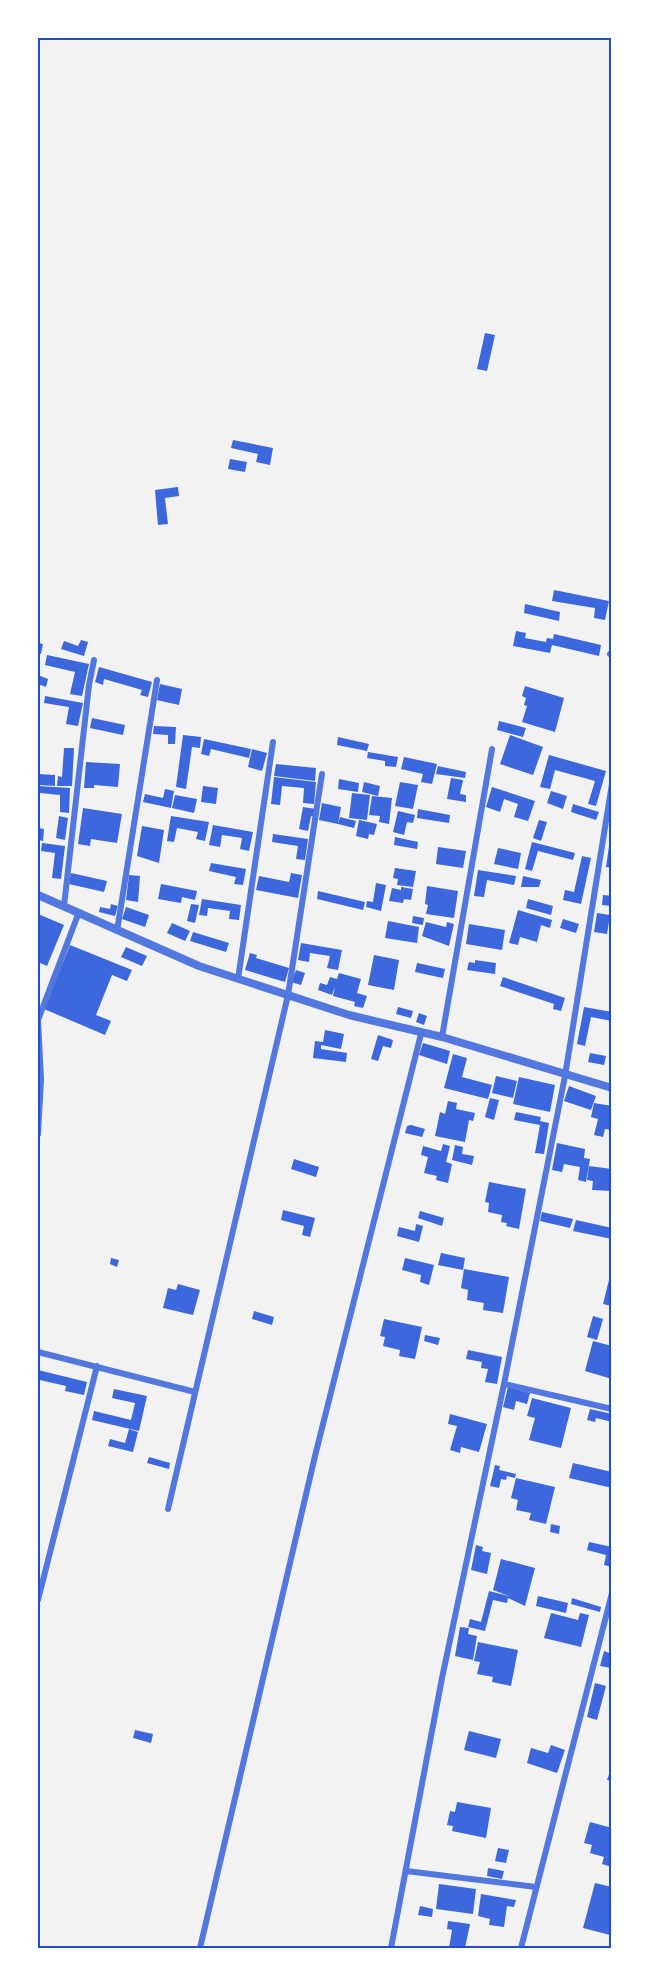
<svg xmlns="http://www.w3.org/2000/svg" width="649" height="1986" viewBox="0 0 649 1986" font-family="'Source Serif 4',serif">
	<rect width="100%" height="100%" fill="#f2f2f2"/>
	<path fill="#3d67dc" d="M485,333L495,335L487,371L477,369Z
		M233,440L273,448L270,465L256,462L258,454L231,448Z
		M230,459L247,462L245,472L228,469Z
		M178,487L179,496L165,498L168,524L158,525L155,490Z
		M554,590L609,601L605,620L594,618L595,608L552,601Z
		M525,604L560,612L559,621L524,613Z
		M516,631L526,633L525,638L546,642L547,638L553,639L554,634L601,645L599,656L552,645L550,653L513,646Z
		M81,640L88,642L84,656L61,649L64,641L78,646Z
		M38,643L43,644L41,654L38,653Z
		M47,655L89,664L82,696L70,694L75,672L45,665Z
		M99,667L152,682L148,697L140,695L142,690L104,679L103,685L95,682Z
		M38,675L48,679L46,687L38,684Z
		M160,684L182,689L179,705L157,700Z
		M525,686L564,698L555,732L522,722L527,706L524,705L526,698L522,696Z
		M45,696L83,703L78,726L66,724L69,707L44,703Z
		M92,718L125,725L123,735L90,728Z
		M499,721L526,728L523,737L497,730Z
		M154,726L176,727L175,744H168V735L153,734Z
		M183,735L201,737L200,748L192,747L186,789L176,787Z
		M510,735L543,747L533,775L500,764Z
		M338,737L369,744L367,751L337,745Z
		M204,739L251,749L249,758L211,749L209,756L201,754Z
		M64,748H74L72,786H57L58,776L62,777Z
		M252,749L267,753L262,771L248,767Z
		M368,752L398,757L396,767L385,766V761L367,758Z
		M549,755L606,771L596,806L588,804L595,781L555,770L550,789L540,787Z
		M404,757L437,764L432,784L421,782L423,774L401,769Z
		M86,762L120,764L118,787L94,785V788H84Z
		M276,764L316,768L315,781L274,776Z
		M438,766L466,772L465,778L436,774Z
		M38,774L55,775V786L38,785Z
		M274,777L316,782L314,804L303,803L304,788L282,786L280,805L271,804Z
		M451,778L463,780L460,794L466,795V802L447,799Z
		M339,779L359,783L358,792L338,789Z
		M364,782L380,786L378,796L362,792Z
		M400,782L418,785L413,809L395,806Z
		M38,786L70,788L69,813L60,812V795L40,793L38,798Z
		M203,786L218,788L216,804L201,802Z
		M492,787L535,801L528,821L514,817L518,804L504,799L500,812L486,807Z
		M165,789L174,791L171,808L143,802L145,794L163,798Z
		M551,791L567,796L563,809L547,803Z
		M352,793L370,795L367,820L349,818Z
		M175,795L197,799L194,813L172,808Z
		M372,796L392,798L389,824L379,822L380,816L369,815Z
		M322,803L341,807L338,824L319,820Z
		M573,804L599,812L596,820L571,812Z
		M303,807L316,809L315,817L311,816L308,831L299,829Z
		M83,808L122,814L117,843L91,839L90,846L78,844Z
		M418,809L450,815L449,823L417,818Z
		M398,811L415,815L413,823L407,822L404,835L393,832Z
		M59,816L68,818L65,840L56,838Z
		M171,816L209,822L205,841L196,839L198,832L177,828L174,842L167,841Z
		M340,817L356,821L354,828L338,824Z
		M359,820L377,824L374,835L369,834L368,839L356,836Z
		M539,820L547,822L541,841L533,838Z
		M213,825L253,832L249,851L240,849L242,838L222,835L220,847L209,845Z
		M142,826L164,830L159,863L137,856Z
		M38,828L44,829L43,841L38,840Z
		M273,834L308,839L305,860L296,859L298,846L272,842Z
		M395,837L418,842L417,849L394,845Z
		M532,842L575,853L573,860L538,851L532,871L525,869Z
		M42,843L65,846L61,879L52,878L55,853L41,851Z
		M609,846H612V868L606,867Z
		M438,847L466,851L463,868L436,864Z
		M498,848L521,853L518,869L494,864Z
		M582,856L591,858L581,904L563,900L565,890L574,892Z
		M211,863L246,869L243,885L234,884L236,877L209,871Z
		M395,868L416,871L413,887L397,885L398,879L393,878Z
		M478,870L516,876L514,885L487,880L484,897L474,896Z
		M71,873L107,881L104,892L69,884Z
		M291,873L302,875L298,898L256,890L259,876L289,882Z
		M129,875L140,876L138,902L126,900Z
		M523,876L541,880L539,887H521Z
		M376,883L386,885L381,911L366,907L367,901L373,902Z
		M161,884L197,891L195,900L182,897L181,903L158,899Z
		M427,886L458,891L454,918L426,914L428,905L425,904Z
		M401,887L413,889L411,900L404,899L403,903L389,901L392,888L401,890Z
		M318,891L365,902L363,910L317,899Z
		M603,895L612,896V906L602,905Z
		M202,899L241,905L239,920L229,919L230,911L208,908L207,916L199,915Z
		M528,899L553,906L551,915L526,908Z
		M111,904L118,906L115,916L99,912L100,907L110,909Z
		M191,904L199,905L195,923L187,921Z
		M126,907L149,915L145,927L122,919Z
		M518,910L552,920L550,928L541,925L537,942L520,937L518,945L509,943Z
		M597,913L610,915L607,934L594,932Z
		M38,914L64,925L47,966L38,962Z
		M413,916L424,918L423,925L412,923Z
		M563,919L579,924L576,933L560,928Z
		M388,921L419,927L417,943L385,938Z
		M426,922L446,927L447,922L454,924L449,946L422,936Z
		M172,923L190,931L185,941L167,933Z
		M469,924L505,930L502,950L466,944Z
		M193,932L229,943L226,952L190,941Z
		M301,943L342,950L338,970L327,968L330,956L310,953L309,962L298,960Z
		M70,945L132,970L127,981L112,975L96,1015L111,1021L105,1035L44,1009Z
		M126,947L147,956L142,966L121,957Z
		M250,953L257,955L256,958L289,968L285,982L245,970Z
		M374,955L399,960L394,990L368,985Z
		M475,960L496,963L495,974L467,970L469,962L475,963Z
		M417,963L445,969L443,978L415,972Z
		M296,970L305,973L301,985L291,982Z
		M339,973L361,979L357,993L367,996L363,1008L354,1006L355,1002L333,996L335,987L332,995L318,990L320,983L327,985L330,977L337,979Z
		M503,977L565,998L561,1011L553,1009L554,1004L500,986Z
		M398,1007L413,1011L411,1018L396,1014Z
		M584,1007L612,1012V1021L591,1017L585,1046L577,1044Z
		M419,1013L427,1016L424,1025L416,1022Z
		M325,1030L344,1034L341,1049L321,1045V1049L347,1053L346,1062L313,1058L315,1041L323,1042Z
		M378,1035L393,1040L391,1048L383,1046L378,1061L371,1059Z
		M423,1043L450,1051L447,1064L419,1055Z
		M590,1053L606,1056L604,1065L588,1062Z
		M453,1054L467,1058L462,1077L492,1085L488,1099L444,1088Z
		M496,1076L517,1081L513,1098L492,1093Z
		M519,1077L555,1085L550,1112L513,1104Z
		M569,1086L596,1096L591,1110L564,1101Z
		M490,1098L499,1100L494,1120L485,1117Z
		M448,1101L457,1103L456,1109L475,1113L473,1121L469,1120L465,1142L435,1136L440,1112L445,1114Z
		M594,1103L612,1106V1130L605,1129L603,1137L594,1135L598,1119L591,1117Z
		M516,1112L541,1117L540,1121L549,1123L544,1154L535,1153L540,1125L514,1120Z
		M411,1125L425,1129L422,1137L405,1133L407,1126Z
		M557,1143L585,1149L584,1158L590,1159L586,1182L578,1180L580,1167L564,1164L562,1172L552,1170Z
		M443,1144L450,1146L446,1162L452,1164L448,1183L436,1180L437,1176L424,1173L428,1157L421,1155L423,1146L441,1151Z
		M455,1145L463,1147L462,1154L474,1156L472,1165L452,1160Z
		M294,1159L319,1167L316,1177L291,1169Z
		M589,1166L612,1169V1191L592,1190L593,1181L587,1180Z
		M489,1182L526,1189L519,1229L506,1226L507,1223L501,1222L502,1215L488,1212L489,1203L485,1202Z
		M283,1210L315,1218L310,1237L302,1235L304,1226L281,1220Z
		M420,1211L444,1218L442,1226L418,1218Z
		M542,1212L573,1219L570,1228L540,1221Z
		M576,1220L612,1228V1239L573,1231Z
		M416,1224L423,1226L419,1242L397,1236L399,1227L415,1231Z
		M441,1253L465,1258L463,1270L438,1265Z
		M111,1258L119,1260L117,1267L110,1264Z
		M405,1258L434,1265L429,1285L420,1282L421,1275L402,1270Z
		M464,1269L509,1277L503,1313L483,1310L484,1303L467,1300L468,1290L461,1288Z
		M609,1280L612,1281V1306L603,1304Z
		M178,1284L200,1290L193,1315L163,1308L168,1288L176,1290Z
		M254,1311L274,1317L272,1325L252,1319Z
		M593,1316L603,1319L597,1340L587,1337Z
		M384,1319L422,1327L415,1359L399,1356L400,1350L383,1346L385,1337L380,1336Z
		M425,1335L440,1338L438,1345L424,1341Z
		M593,1341L612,1346V1379L585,1371Z
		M468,1350L502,1357L497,1384L485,1382L488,1369L481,1368L482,1362L466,1359Z
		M38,1370L87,1382L84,1395L65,1391L66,1386L40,1380L38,1386Z
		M508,1387L530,1393L527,1404L516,1401L514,1410L503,1407Z
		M114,1389L147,1396L139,1431L92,1420L94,1411L131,1420L135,1403L112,1398Z
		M532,1398L571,1408L561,1448L529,1440L535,1418L527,1416Z
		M590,1409L612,1414V1422L596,1418L595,1422L587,1420Z
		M450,1414L487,1424L479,1452L461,1447L460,1453L450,1450L457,1426L448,1424Z
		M129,1429L138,1432L133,1452L108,1446L110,1439L125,1443Z
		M149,1457L170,1463L169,1469L147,1463Z
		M573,1463L612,1472V1488L569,1478Z
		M495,1465L500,1466L499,1470L516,1474L515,1478L507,1476L506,1480L501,1479L499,1488L490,1486Z
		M516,1478L555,1487L546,1524L529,1520L531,1513L516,1510L518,1500L511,1498Z
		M551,1524L560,1526L559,1534L550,1532Z
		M589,1542L612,1547V1567L604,1565L606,1555L587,1550Z
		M476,1545L483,1547L482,1551L491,1553L487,1574L471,1570Z
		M501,1559L535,1568L525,1606L508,1598L507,1603L493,1600L485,1631L468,1627L470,1619L481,1622L489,1591L509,1596L493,1590Z
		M538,1596L568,1603L566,1613L536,1606Z
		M572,1598L601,1607L600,1612L571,1604Z
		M551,1613L578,1620L580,1613L589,1615L581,1647L544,1638Z
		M460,1627L469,1628L468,1634L477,1636L473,1660L455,1656Z
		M478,1642L518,1650L511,1686L492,1682L493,1677L477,1674L480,1662L474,1661Z
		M604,1651L612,1654L611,1668L600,1666Z
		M595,1683L606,1686L597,1720L587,1717Z
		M135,1730L153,1734L151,1743L133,1738Z
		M469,1731L501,1739L496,1758L464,1750Z
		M551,1745L565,1750L557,1773L527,1763L531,1748L548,1753Z
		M612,1766V1781L607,1780Z
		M457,1802L491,1808L486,1838L452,1831L453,1826L447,1825L450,1811L455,1812Z
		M590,1822L612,1828V1867L602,1864L604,1857L590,1853L592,1845L584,1843Z
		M498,1848L509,1850L506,1863L495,1861Z
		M488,1868L504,1871L502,1879L487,1876Z
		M595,1883L612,1887L610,1935L583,1928Z
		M439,1884L476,1889L473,1914L436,1909Z
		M481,1894L516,1900L514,1907L507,1906L504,1927L489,1925L490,1919L478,1916Z
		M420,1906L433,1909L432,1917L418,1915Z
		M448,1921L470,1924L465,1948H449L452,1930L447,1929Z"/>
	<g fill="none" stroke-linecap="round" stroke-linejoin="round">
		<path stroke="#5277de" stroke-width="6" d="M610,654L612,655
			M64,906L89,685L94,660
			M117,931L157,680
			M238,979L273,742
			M442,1037L492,749
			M38,1134L41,1079L38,1020L79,912
			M38,1352L195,1392
			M504,1384L612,1409
			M168,1509L288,995L322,774
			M38,1600L97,1366
			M406,1871L536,1887
			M200,1948L315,1456L421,1034
			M391,1948L442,1678L504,1384L565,1076L612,784
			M521,1948L612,1593"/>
		<path stroke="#5277de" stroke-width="8" d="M38,895L199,966L349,1015L442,1037L612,1088"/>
	</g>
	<rect width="649" height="1986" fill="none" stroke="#ffffff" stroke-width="78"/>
	<rect x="39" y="39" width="571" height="1908" fill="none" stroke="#1d4ed8" stroke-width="2"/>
</svg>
